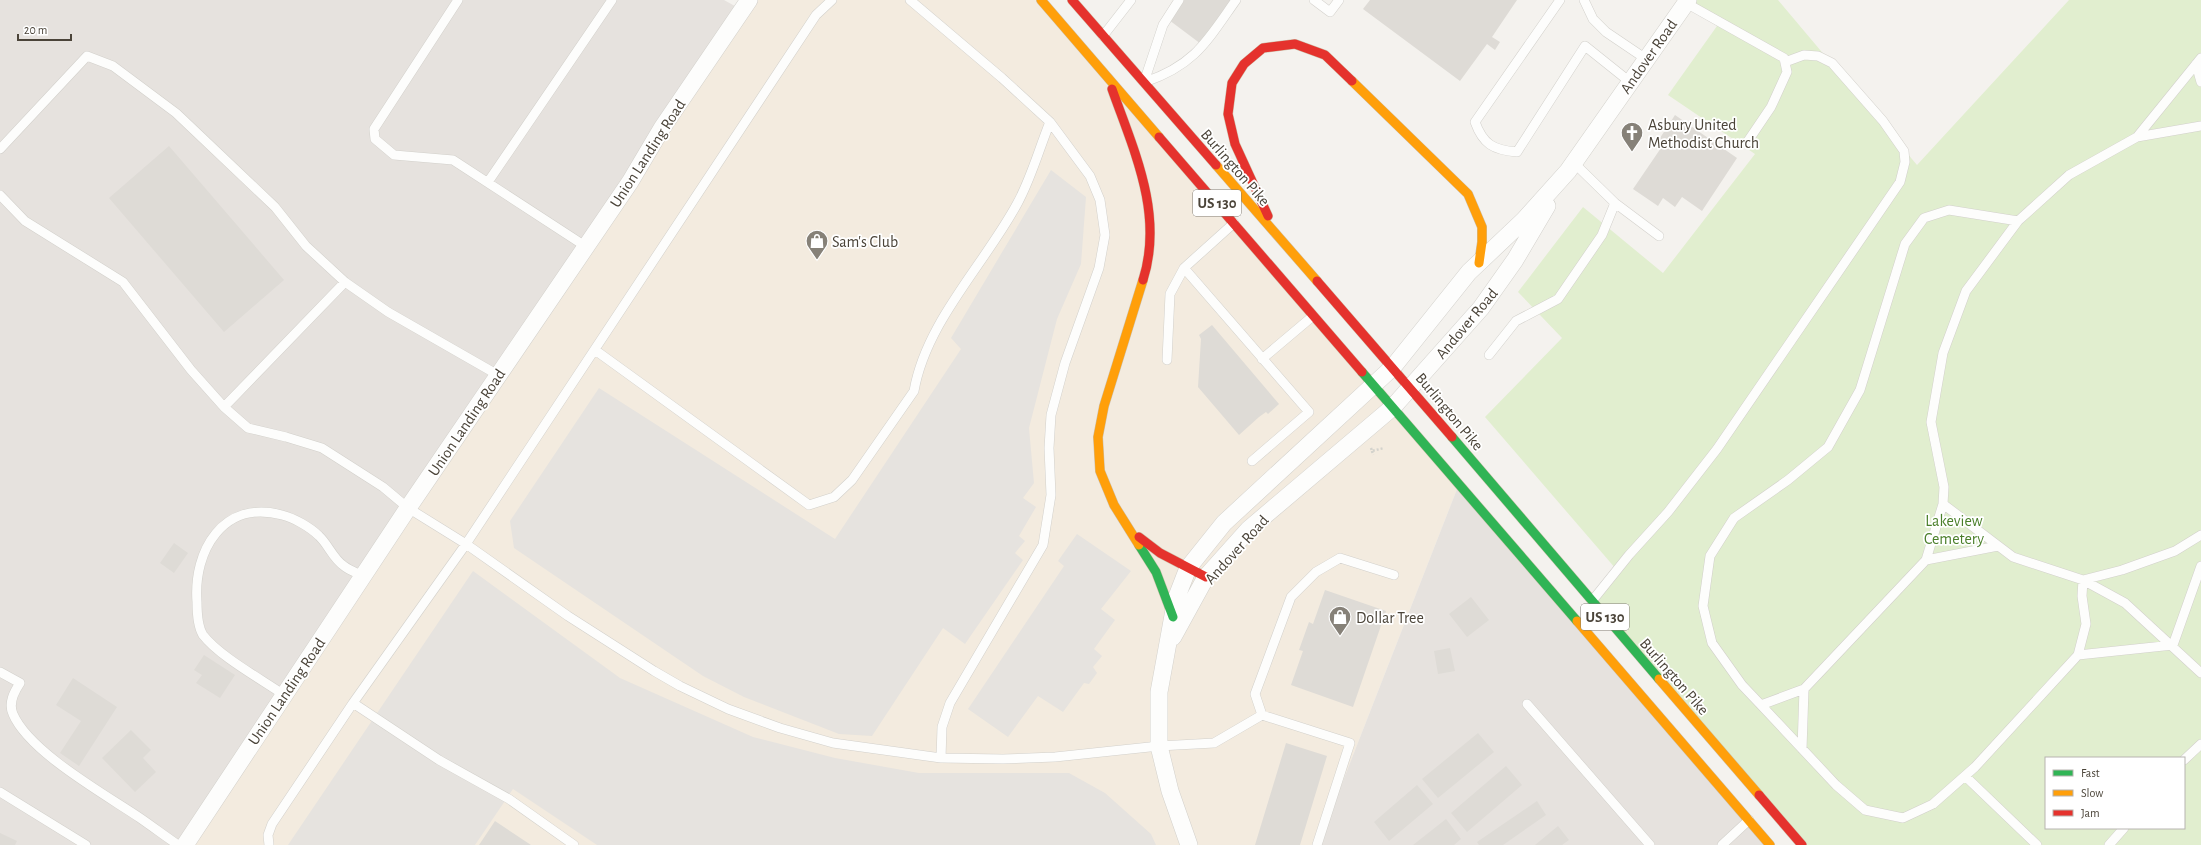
<svg xmlns="http://www.w3.org/2000/svg" width="2201" height="845" viewBox="0 0 2201 845" font-family="'Alegreya Sans',sans-serif">
	<rect width="100%" height="100%" fill="#f4f2ee"/>
	<path fill="#f3ebdf" d="M748,0H1041L1459,484L1318,845H184Z"/>
	<path fill="#e6e2de" d="M0,0H724L742,10L185,845H0Z
		M1459,484L1770,845H1318Z"/>
	<path fill="#e1eecf" fill-rule="evenodd" d="M1684,0H1778L1917,165L2069,0H2201V845H1802L1592,602L1616,569L1485,417L1562,338L1518,292L1583,207L1663,273L1755,154L1668,95L1717,26ZM2046,758H2184V828H2046Z"/>
	<path fill="#e6e3df" d="M1051,170L1086,197L1081,264L1057,319L1029,428L1034,483L1023,498L1036,507L1019,536L1025,541L1015,553L1023,560L965,644L943,628L872,736L839,734L744,697L703,676L514,548L510,521L599,388L835,539L961,349L951,338Z
		M1077,534L1131,571L1101,609L1115,620L1094,649L1102,656L1093,667L1097,673L1089,684L1084,683L1063,712L1038,696L1008,737L968,709L1064,566L1058,561Z
		M473,571L620,678L753,737L835,758L919,773H1069L1105,793L1151,834L1156,845H597L513,789L475,845H288Z"/>
	<path fill="#dedbd6" d="M1184,0H1233L1201,44L1169,20Z
		M1370,0H1517L1492,37L1500,42L1495,50L1487,44L1460,81L1363,9Z
		M1675,115L1737,158L1702,211L1682,197L1675,207L1663,198L1658,206L1633,189L1663,145L1658,141Z
		M169,146L284,280L224,332L109,198Z
		M1212,325L1279,404L1268,414L1266,412L1259,417L1239,435L1198,387L1201,339L1199,335Z
		M174,543L188,553L174,573L160,563Z
		M1325,590L1386,611L1353,707L1291,685L1303,651L1299,650L1309,622L1313,624Z
		M1471,597L1489,620L1467,637L1449,614Z
		M1450,648L1455,671L1438,674L1434,651Z
		M204,655L235,675L220,698L196,683L202,675L194,670Z
		M73,678L117,707L79,766L60,753L81,721L56,705Z
		M131,730L151,750L143,758L156,772L135,792L102,758Z
		M1478,733L1494,752L1438,798L1422,779Z
		M1286,743L1327,756L1300,845H1255Z
		M1506,766L1522,785L1467,832L1451,813Z
		M1417,785L1433,804L1389,841L1374,822Z
		M1537,801L1546,815L1503,845H1479L1477,842Z
		M1446,819L1461,839L1454,845H1413Z
		M495,821L531,845H479Z
		M1558,826L1569,840L1562,845H1535Z
		M0,833L17,841L15,845H0Z"/>
	<g fill="none" stroke-linecap="round" stroke-linejoin="round">
		<g stroke="#d2d0cb" stroke-width="10">
			<path id="lane" d="M458,0L374,129L375,139L394,155L453,160L585,246
				M910,0L1002,78L1050,122L1090,176L1100,200L1105,235L1099,268L1065,363L1051,415L1049,448L1051,495L1043,545L950,703L942,727L941,758
				M1314,0L1330,12L1339,0
				M1560,0L1475,122C1483,144 1493,150 1517,152L1585,46L1630,82
				M1584,0L1593,19L1606,32L1646,59
				M1686,3L1784,58L1787,72L1771,107L1748,141
				M1103,36L1131,0
				M2196,64L2201,82
				M1144,82L1163,25L1179,0
				M1145,82C1195,65 1207,41 1236,0
				M2137,137L2201,126
				M0,149L87,56L113,66L176,113L275,207L306,246L345,282L388,312L498,375
				M1573,162L1615,203L1659,236
				M488,182L612,0
				M0,195L25,221L123,282L191,370L224,407L248,428L286,437L322,448L383,487L408,508L466,544L568,616L654,671L680,686L728,709L780,728L833,743L941,758L1003,759L1055,757L1159,746L1214,743L1262,715
				M2018,221L1949,210L1924,218L1905,244L1860,390L1828,447L1788,480L1734,518L1710,556L1703,606L1712,643L1742,685L1761,705L1804,689L1926,560L1943,504L1944,487L1931,422L1943,353L1966,291L2018,221L2069,175L2137,137L2201,58
				M1184,268L1234,223
				M595,350L809,505L834,497L852,480L914,391C926,322 984,265 1017,204C1031,179 1039,149 1050,122
				M1489,355L1516,321L1558,299L1602,235L1615,203
				M1262,359L1313,316
				M1167,360L1170,294L1184,268L1309,412L1252,461
				M224,407L345,282
				M1943,504L2013,557L2083,580L2122,570L2175,551L2201,535
				M1926,560L1998,546
				M1592,601L1629,555L1668,512L1717,449L1900,182L1905,162L1904,151L1883,121L1832,63L1818,56L1804,55L1785,62
				M2078,655L2173,645L2201,566
				M0,672L20,683C14,692 8,703 13,714C29,752 106,795 140,818C153,827 165,836 178,845
				M284,695C261,679 219,656 203,635C198,627 197,611 197,602C193,551 223,499 282,515C294,518 310,527 319,536C328,544 333,559 344,566C349,570 357,573 363,576
				M353,703L439,760L509,799L574,845
				M1527,704L1650,845
				M1761,705L1836,785L1865,810L1903,818L1933,804L1975,767L2078,655L2086,624L2082,596L2083,580L2125,603L2201,673
				M1802,749L1804,689
				M2184,760L2201,744
				M1965,776L2037,845
				M0,792L86,845
				M269,845L268,835L272,824L353,703L466,544L816,15L832,0
				M1317,845L1350,743L1262,715L1255,694L1291,597L1316,572L1340,558L1394,575
				M1722,845L1749,820
				M2109,845L2124,828"/>
		</g>
		<g stroke="#d2d0cb" stroke-width="18">
			<path id="street" d="M1173,637L1206,577L1249,529L1393,407L1481,308L1515,260L1547,206
				M185,845L408,508L630,182L662,128L749,0
				M1189,845L1170,791L1159,746V692L1176,599L1188,568L1224,523L1393,367L1469,272L1524,220L1568,171L1688,0"/>
		</g>
		<g stroke="#ccbfa9" stroke-width="10">
			<path id="fast" d="M1362,372L1577,621
				M1452,437L1659,679
				M1139,545L1156,572L1173,617"/>
		</g>
		<g stroke="#ccbfa9" stroke-width="10">
			<path id="slow" d="M1041,0L1159,137
				M1352,81L1468,194L1482,227V242L1479,263
				M1216,165L1317,281
				M1139,545L1114,505L1100,471L1098,437L1104,406L1143,280
				M1577,621L1770,845
				M1659,679L1759,795"/>
		</g>
		<g stroke="#ccbfa9" stroke-width="10">
			<path id="jam" d="M1072,0L1216,165
				M1112,89C1134,151 1164,214 1143,280
				M1159,137L1362,372
				M1268,216L1235,144L1228,114L1232,83L1244,64L1263,48L1295,44L1325,55L1352,81
				M1317,281L1452,437
				M1139,537L1160,553L1206,577
				M1759,795L1802,845"/>
		</g>
		<path stroke="#d3d2cc" stroke-width="2.5" stroke-dasharray="2 2" stroke-linecap="butt" d="M1371,448L1372,451L1384,448
			M1372,451L1373,455"/>
		<use href="#lane" stroke="#fdfdfc" stroke-width="9"/>
		<use href="#street" stroke="#fdfdfc" stroke-width="17"/>
		<use href="#fast" stroke="#30b455" stroke-width="9"/>
		<use href="#slow" stroke="#ff9f0a" stroke-width="9"/>
		<use href="#jam" stroke="#e5322d" stroke-width="9"/>
	</g>
	<defs>
		<g id="church-pin" transform="scale(1.15)"><path d="M0 17L-7.5 6A9.5 9.5 0 1 1 7.5 6Z" fill="#868178" stroke="#fff"/><path d="M-1.2-6h2.4v3.5h3.3v2.4h-3.3V6h-2.4V-.1h-3.3v-2.4h3.3Z" fill="#fff"/></g>
		<g id="shop-pin" transform="scale(1.15)"><path d="M0 17L-7.5 6A9.5 9.5 0 1 1 7.5 6Z" fill="#868178" stroke="#fff"/><path d="M-5-2.5h2.3a2.7 3.5 0 0 1 5.4 0H5L5.5 6h-11ZM-1.5-2.5h3a1.5 2.3 0 0 0-3 0Z" fill="#fff"/></g>
	</defs>
	<g fill-rule="evenodd">
		<use href="#church-pin" x="1632" y="133"/>
		<use href="#shop-pin" x="817" y="241"/>
		<use href="#shop-pin" x="1340" y="617"/>
	</g>
	<g text-anchor="middle" stroke-width="3.5" stroke-linejoin="round" paint-order="stroke">
		<g fill="#fff" stroke="#817c74" stroke-width="1">
			<rect x="1193" y="190" width="48" height="26" rx="3"/>
			<rect x="1581" y="604" width="48" height="26" rx="3"/>
		</g>
		<g font-size="15" font-weight="bold" fill="#4b4439">
			<text x="1217" y="208">US 130</text>
			<text x="1605" y="622">US 130</text>
		</g>
		<g font-size="16" fill="#4b4439" stroke="#fff">
			<text transform="translate(1648 56) rotate(-55)" y="6">Andover Road</text>
			<text transform="translate(647 153) rotate(-57)" y="6">Union Landing Road</text>
			<text transform="translate(1236 167) rotate(49)" y="6">Burlington Pike</text>
			<text transform="translate(1466 323) rotate(-50)" y="6">Andover Road</text>
			<text transform="translate(1450 411) rotate(50)" y="6">Burlington Pike</text>
			<text transform="translate(466 422) rotate(-56)" y="6">Union Landing Road</text>
			<text transform="translate(1236 549) rotate(-48)" y="6">Andover Road</text>
			<text transform="translate(1675 676) rotate(49)" y="6">Burlington Pike</text>
			<text transform="translate(286 691) rotate(-56)" y="6">Union Landing Road</text>
		</g>
		<g font-size="16" fill="#4b4439" stroke="#fff" text-anchor="start">
			<text x="1648" y="130">Asbury United<tspan x="1648" dy="18">Methodist Church</tspan></text>
			<text x="832" y="247">Sam's Club</text>
			<text x="1356" y="623">Dollar Tree</text>
		</g>
		<g font-size="16" fill="#4a7f2a" stroke="#fff">
			<text x="1954" y="526">Lakeview<tspan x="1954" dy="18">Cemetery</tspan></text>
		</g>
	</g>
	<rect x="2045" y="757" width="140" height="72" fill="#ffffff" stroke="#b7b4b0"/>
	<rect x="2053" y="770" width="20" height="6" fill="#30b455" stroke="#b7b4b0"/>
	<text x="2081" y="777" font-size="12" fill="#4b4439">Fast</text>
	<rect x="2053" y="790" width="20" height="6" fill="#ff9f0a" stroke="#b7b4b0"/>
	<text x="2081" y="797" font-size="12" fill="#4b4439">Slow</text>
	<rect x="2053" y="810" width="20" height="6" fill="#e5322d" stroke="#b7b4b0"/>
	<text x="2081" y="817" font-size="12" fill="#4b4439">Jam</text>
	<path d="M18 34v6h53v-6" fill="none" stroke="#4b4439" stroke-width="2"/>
	<text x="24" y="34" font-size="12" fill="#4b4439" stroke="#ffffff" stroke-width="3" paint-order="stroke">20 m</text>
</svg>
